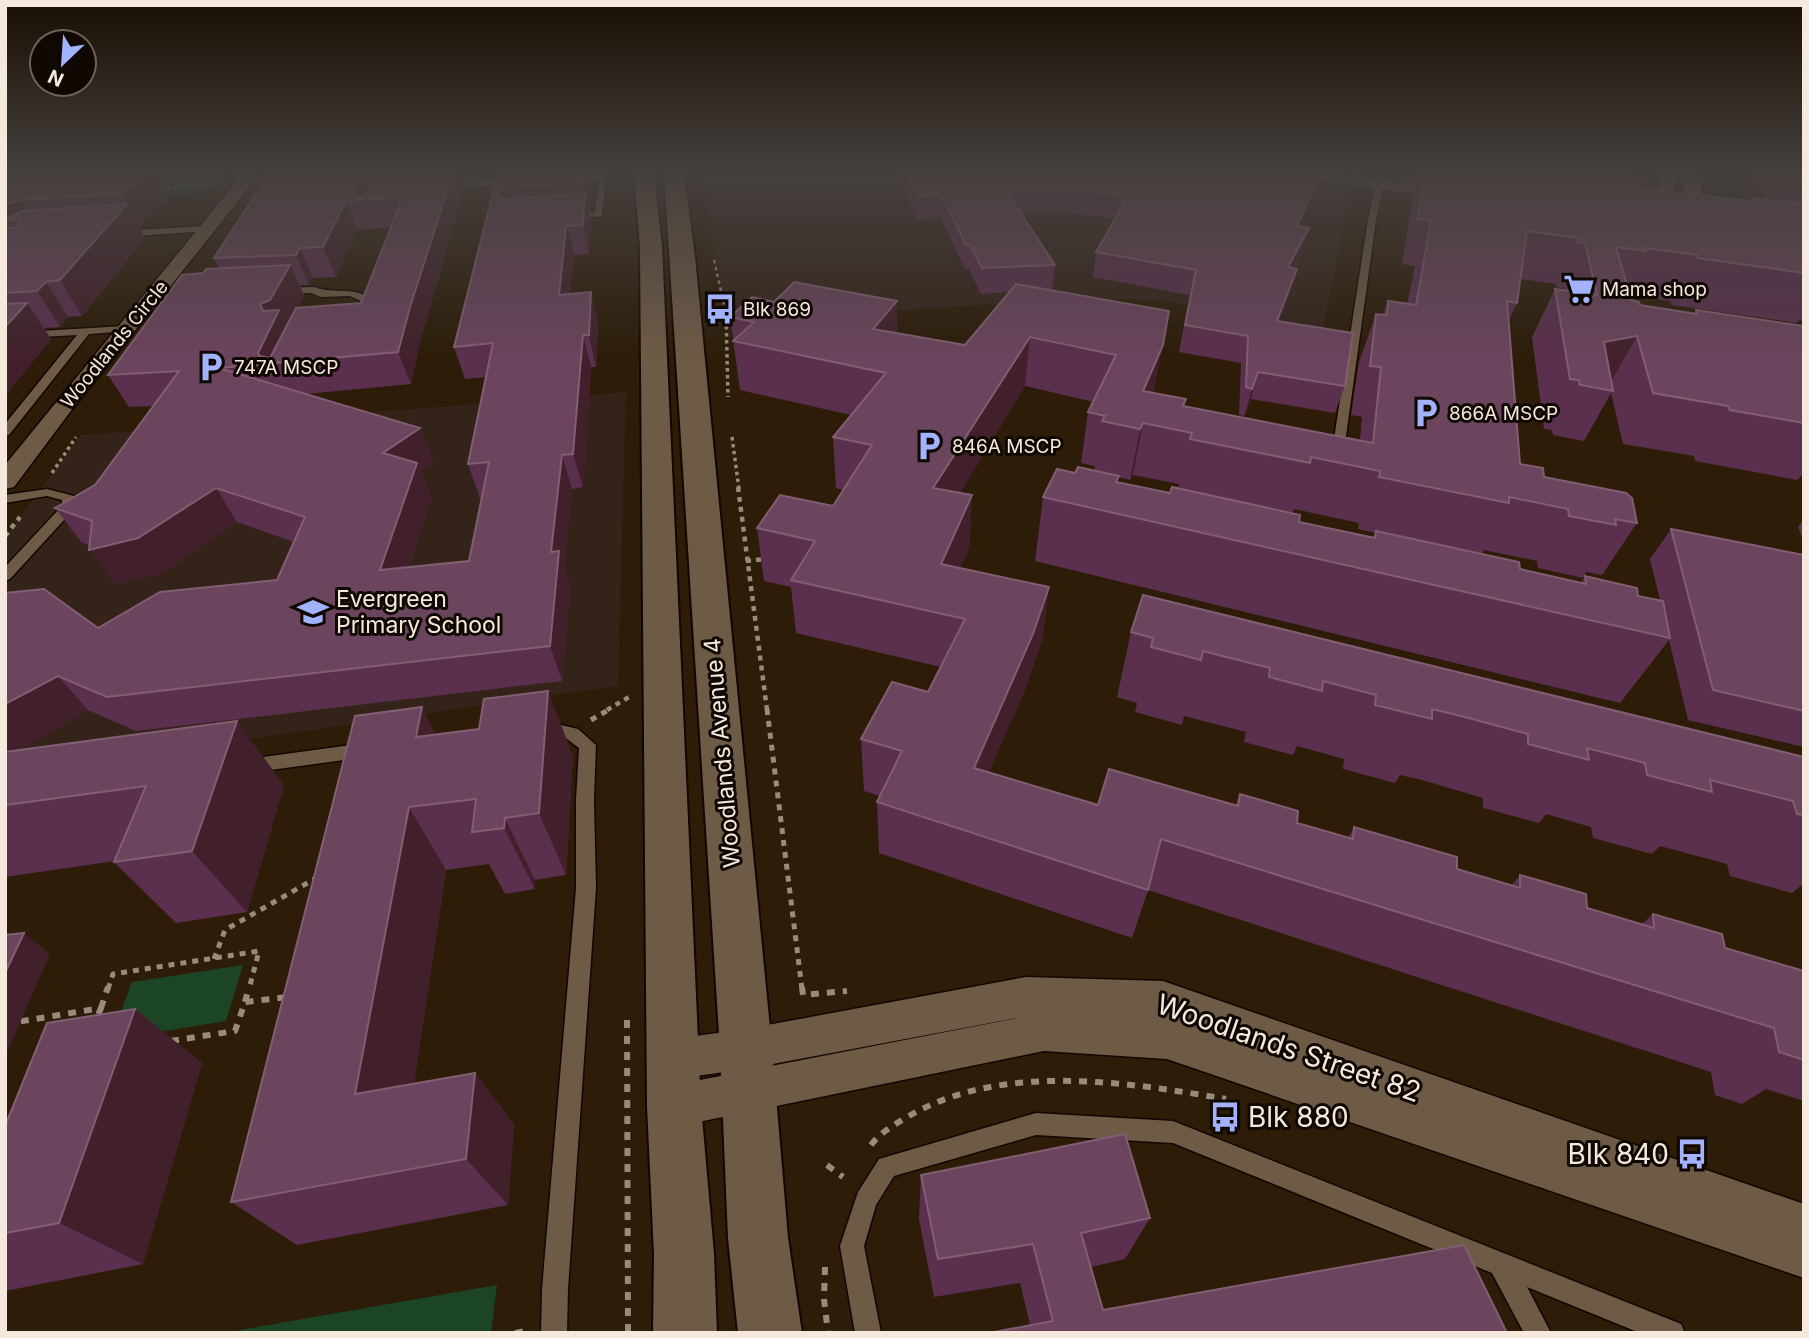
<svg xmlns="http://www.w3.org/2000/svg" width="1809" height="1338" viewBox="0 0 1809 1338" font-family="Inter,sans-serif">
	<rect width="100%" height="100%" fill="#2c1c08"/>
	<path fill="#332319" d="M703,173H1242L1351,188L1323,329L1300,327L1165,301L1103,298L729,320L712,241Z
		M626,392L618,686L5,774V537L81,435Z"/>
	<path fill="#1b4525" d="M33,173H223L202,193L5,205Z
		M243,965L226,1021L110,1040L132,982Z
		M497,1285L491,1333H223Z"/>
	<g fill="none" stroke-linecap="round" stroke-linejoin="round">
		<g stroke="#140600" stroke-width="3">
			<path id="service" d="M1381,175L1385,177L1376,220L1343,458L1337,462L1331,458L1368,220L1377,177Z
				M566,176H606L602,216L567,220V216L595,212L599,180H569L565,178Z
				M516,179L520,182L519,184L444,189L440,186L444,183Z
				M205,226L208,227V231L121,237L116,234L121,231Z
				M314,287C335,295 353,285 373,300L359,312L354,309L361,301L350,296L320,297L312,293L282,294L277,291L282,288Z
				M125,326L129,327V331L89,334L9,435L5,436V424L77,335L5,339V333Z
				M47,489L74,496L75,508L10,579L5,581V567L61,507L62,500L47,496L5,503V495Z
				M544,721L578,729L596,745L594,800L596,888L568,1289L567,1333H541L542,1289L576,888V800L579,748L567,739L538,731L536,727L538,723Z
				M366,743L372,745L374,750L372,755L366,757L249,773L243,771L240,766L243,761L249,759Z
				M1036,1113L1173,1121L1681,1324L1685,1333H1640L1527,1287L1551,1333H1524L1492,1273L1173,1143L1036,1135L894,1176L876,1205L864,1246L881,1333H855L840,1246L858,1192L879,1159Z"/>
		</g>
		<g stroke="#140600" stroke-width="3">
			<path id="minor" d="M239,173H254L247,190L70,412L14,487L5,489V465L233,186Z
				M375,173H437L429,178L329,186L321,181L329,176Z
				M1285,173H1326L1456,189L1464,194L1456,199L1293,178Z
				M1658,173H1673L1676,183L1669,199L1633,208L1627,206L1625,203L1627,200L1656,193L1660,183Z
				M1680,173H1695L1702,189V200L1685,212L1656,215L1654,211L1656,207L1674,204L1686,198Z
				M1026,977L1163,981L1804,1204V1278L1167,1059L1044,1051L674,1127L659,1121L653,1106L659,1091L674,1085L1033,1015L746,1069L674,1079L660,1073L654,1059L660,1045L674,1039L746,1029Z"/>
		</g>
		<g stroke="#140600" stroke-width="4">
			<path id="secondary" d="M634,173H654L662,247L701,1106L714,1254L717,1333H653L654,1254L647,1106L640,247Z
				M664,173H684L695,257L772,1049L788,1238L802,1333H738L728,1238L720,1049Z"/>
		</g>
		<path stroke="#998b7c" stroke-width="2.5" stroke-dasharray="3.5 3.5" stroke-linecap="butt" d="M268,181L272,175L278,173
			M160,188L214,184
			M714,260L726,313"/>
		<path stroke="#998b7c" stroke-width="3.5" stroke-dasharray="3.5 3.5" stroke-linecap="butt" d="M726,312L728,397
			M732,437L739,489
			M52,473L76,437"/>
		<path stroke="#998b7c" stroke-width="4.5" stroke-dasharray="5 5" stroke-linecap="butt" d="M738,487L767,710
			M5,536L20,517
			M746,561L765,559
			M607,710L629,697"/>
		<path stroke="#998b7c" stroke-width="5" stroke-dasharray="6 6" stroke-linecap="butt" d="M767,709L802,989
			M591,720L610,709
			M214,959L225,930L318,877
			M108,989L113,974L259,951L249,989"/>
		<path stroke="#998b7c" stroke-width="6" stroke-dasharray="8 8" stroke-linecap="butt" d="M802,987L803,995L847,991
			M245,1002L249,987
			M101,1008L108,987
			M627,1020L628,1333
			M5,1024L101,1008L96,1020
			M171,1041L235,1031L245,1002L288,997
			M871,1145C881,1132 895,1124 909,1116C1002,1062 1126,1082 1226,1099
			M827,1165L843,1177
			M825,1267L824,1299L828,1333
			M515,1333L526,1331"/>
		<use href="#service" fill="#6e5b46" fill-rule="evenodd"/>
		<use href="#minor" fill="#6e5b46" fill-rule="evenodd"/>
		<use href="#secondary" fill="#6e5b46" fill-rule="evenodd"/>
	</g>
	<path fill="#5b304e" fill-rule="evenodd" d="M5,173L168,196L139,227L145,238L82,316L68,317L60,327L44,328L51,339L5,396Z
		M498,173L591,184L589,211L591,223L589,254L574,255L570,294L591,292L598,323L596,367H591L583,487L572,489L564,566L570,586L562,681L136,731L88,710L19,750L284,785L247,912L176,923L114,862L115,861L5,877V593L98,628L277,580L294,542L237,522L162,573L115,584L90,546L81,542L55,508L95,485L153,406L129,407L108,375L203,273L219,268L214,258L371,185L464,191L421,338L411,384L306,394L420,428L433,461L420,471L431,497L409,567L469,561L482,497L480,498L468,464L486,377L465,379L454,347ZM391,227L361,303L297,308L304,295L300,285H309L313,278L336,277L357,230Z
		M896,173H1185L1317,181L1310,204L1300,227L1309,228L1302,252L1294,268L1289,294L1279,322L1345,386L1335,413L1251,399L1244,416L1239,415L1241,363L1179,352L1190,295L1093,277L1096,252L1116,218L1053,212H1019L1055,265L1052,291L1169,311L1153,393L1186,399L1184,406L1360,441L1362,417L1351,415L1359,362L1376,314L1383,315L1388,301L1407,304L1415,266L1402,264L1413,196L1418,181H1415L1417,173H1623L1624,176L1642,188L1751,202L1754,198L1766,199L1751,173H1804V321L1799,320L1797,323L1672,305L1670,301L1630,295L1631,300L1640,305L1694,313L1696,310L1804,326V476H1801L1797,480L1695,461L1694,456L1623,444L1611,393L1584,441L1553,435L1552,430L1544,429L1532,337L1555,289L1563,290V288L1556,287V284L1520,279L1517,303L1509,320L1520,464L1637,523L1602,575L1586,572L1583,578L1538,568L1537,561L1484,550L1482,554L1520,569L1581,583L1585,576L1638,596L1660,600L1650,559L1671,529L1804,555V747L1688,720L1669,640L1620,703L1035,561L1043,497L1075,473L1094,471L1095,466L1081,463L1088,412L1094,402L1025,386L960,493L972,495L969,548L960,568L1049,587L1042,640L1026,687L989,772L1098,805H1236L1240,794L1297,823L1348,838L1354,827L1457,869L1511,886L1520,875L1587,908L1642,924L1653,914L1725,948L1803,971L1804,970V1101L1766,1089L1742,1104L1715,1095L1711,1072L1148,890L1132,938L879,853L877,802L880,796L864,791L861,739L928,692L941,667L796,633L791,587L764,581L757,528L833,506L843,490L836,488L833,437L851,415L740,390L730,317L774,302L897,301V333L965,345L1010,292L981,294L969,269L965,270L941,218L918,220L896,175ZM1133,475L1179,484L1178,489L1170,493L1117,482L1118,477L1130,480ZM1294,509L1359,523L1358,529L1375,533L1373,538L1299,522L1292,513Z
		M1804,519V543L1798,527Z
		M1131,632L1804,757V885L1803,884L1792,893L1730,876L1727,864L1660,846L1652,854L1593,838L1591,827L1546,814L1539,823L1483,808V798L1422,780L1400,775L1395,783L1343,769L1344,759L1297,746L1293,755L1244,742L1246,732L1184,716L1182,725L1135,712L1137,703L1117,697Z
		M436,734L573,756L566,875L535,880V889L505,894L489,864L446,870L414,1083L514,1124L508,1205L297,1245L231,1202Z
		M135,1009L202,1063L143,1264L5,1291V1126Z
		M921,1175L1150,1218L1125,1259L1091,1267L1103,1310L1464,1245L1030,1325L1020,1283L934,1297L919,1219Z"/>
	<path fill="#41202b" d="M143,173H156L168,196L140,227L122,194Z
		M363,173H366L375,196L357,200L354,192Z
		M453,173H459L464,191L421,338L411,384L398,352L410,307Z
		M584,173H588L591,184L589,211L583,183Z
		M1317,181L1310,204L1290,250L1297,226Z
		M504,188L512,216L497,194Z
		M585,194L591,223L589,254L583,225Z
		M21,200L41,234L19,220L5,219V205Z
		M346,201L357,230L336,277L323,247Z
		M127,204L145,238L82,316L60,280Z
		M567,226L574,255L567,326L559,295Z
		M1309,228L1302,252L1281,292L1288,267Z
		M300,248L313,278L309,285L296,255Z
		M290,265L304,295L287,326L294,342L264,364L258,353L260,304Z
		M1297,269L1289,294L1270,348L1277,321Z
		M46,282L68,317L60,327L37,291Z
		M591,292L598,323L596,367L589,335Z
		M897,301L898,349L873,329Z
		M27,303L51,339L5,396V327Z
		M583,335L591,367L583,487L573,454Z
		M1637,336L1609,385L1604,342Z
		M1030,337L1025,386L932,540L933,488Z
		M1163,345L1153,395L1143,391Z
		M1258,372L1251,399L1244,416L1252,389Z
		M1143,423L1133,475L1130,480L1140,429Z
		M420,428L433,461L420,471L431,497L397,604L380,570L383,453Z
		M562,455L572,489L564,566L570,586L562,681L550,646L551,552Z
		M216,488L237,522L162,573L115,584L89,550Z
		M972,495L969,548L940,614L941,564Z
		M1049,587L1042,640L1026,687L969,819L974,768Z
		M58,676L88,710L5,758V704Z
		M548,691L573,756L566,875L539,813Z
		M422,707L455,772L416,737Z
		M237,721L284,785L247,912L192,851Z
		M409,807L446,870L405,1144L355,1094Z
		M505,818L535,880V889L504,828Z
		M24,933L50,954L5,1057V973Z
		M135,1009L202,1063L143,1264L59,1223Z
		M475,1073L514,1124L508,1205L466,1159Z"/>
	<path fill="#6b445d" stroke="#815e71" stroke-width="2" d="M5,173H143L122,194L21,200L5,205Z
		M317,173H363L354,192L360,198L367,194L377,173H453L410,307L398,352L219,368L420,428L383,453L417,463L380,570L469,561L489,462L468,464L493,343L454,347L498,173H584L583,183L504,188L497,194L504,199L585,194L583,225L567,226L566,228L559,295L591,292L589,335H583L573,454L562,455L551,552L559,551L550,646L107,697L58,676L5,704V593L44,589L98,628L160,592L277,580L305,517L216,488L138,538L89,550L92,521L55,508L95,485L179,371L108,375L182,275L203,273L206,269L290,265L270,300L260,304L263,311L279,310L258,353L260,356L270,358L296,308L361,303L403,197L346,201L323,247L300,248L296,255L214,258L267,177Z
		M906,173H1264L1317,181L1297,226L1309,228L1288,267L1297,269L1277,321L1353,333L1345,386L1258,372L1252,389L1246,387L1248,336L1185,325L1196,270L1096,252L1129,195L1055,189L1004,188L1055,265L982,268L970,245H966L941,195L919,196Z
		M1425,173H1594L1639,178L1642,188L1756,202L1754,198L1804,204V273L1698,258L1697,255L1645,248L1646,251L1616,247L1631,300L1639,302L1640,305L1697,314L1696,310L1804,326V423L1730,410L1728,406L1653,393L1637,336L1604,342L1613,391L1580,385L1579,380L1570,379L1555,289L1597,295L1585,243L1578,242V238L1527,231L1517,303L1507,301L1520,464L1543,468L1544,477L1626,493L1632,498L1637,523L1615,519L1616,525L1569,516L1568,509L1509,497V503L1379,477L1380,471L1311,457L1310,463L1190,439L1192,433L1143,423L1140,429L1102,421L1105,416L1088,412L1116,355L1030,337L933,488L972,495L941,564L1049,587L1033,634L974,768L1098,805L1109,769L1238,806L1240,794L1298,811L1297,823L1353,839L1354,827L1457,857V869L1520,888V875L1586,894L1587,908L1654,928L1653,914L1722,934L1725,948L1804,971V1060L1779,1052L1774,1028L1161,839L1148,890L877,802L902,751L861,739L892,682L928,692L965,619L791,580L815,541L757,528L780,495L833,506L872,445L833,437L886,373L733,341L754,322L730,317L752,297L774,302L794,282L897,301L873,329L965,345L1016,284L1169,311L1163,345L1143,391L1186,399L1183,406L1373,443L1381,367L1370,366L1376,314L1387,315L1388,301L1416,305L1431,221L1418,219Z
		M1594,173H1623L1624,176Z
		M127,204L60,280L46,282L37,291L5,293V229L18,227L19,220L5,219L23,211Z
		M27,303L5,327V304Z
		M1078,467L1119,476L1116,482L1170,493L1172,487L1300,515L1299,522L1375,538L1376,531L1519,562L1520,569L1586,584L1585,576L1637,588L1638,596L1663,601L1670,638L1043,497L1057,469L1075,473Z
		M1671,529L1804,555V711L1713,690Z
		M1143,595L1804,757V815L1797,814L1793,801L1710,780L1712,792L1647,775L1645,763L1587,748L1589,760L1528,744V734L1461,716L1432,709V719L1375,705L1376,695L1323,681L1322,691L1269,677L1270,668L1203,651L1201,660L1151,647L1153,638L1131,632Z
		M548,691L539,813L505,818L504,828L472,832L476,799L409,807L355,1094L475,1073L466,1159L231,1202L355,716L422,707L416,737L479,729L484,699Z
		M237,721L192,851L114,862L146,786L5,805V752Z
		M24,933L5,973V935Z
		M135,1009L59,1223L5,1233V1126L47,1023Z
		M1125,1134L1150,1218L1081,1233L1103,1310L1464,1245L1507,1333H989L1053,1321L1033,1244L938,1259L921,1175Z"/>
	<linearGradient id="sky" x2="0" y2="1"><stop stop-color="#180f04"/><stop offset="0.48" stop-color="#45403d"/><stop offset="1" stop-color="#45403d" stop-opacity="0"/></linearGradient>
	<rect width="1809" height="360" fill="url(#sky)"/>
	<defs>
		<g id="supermarket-bare" transform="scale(2.415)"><path d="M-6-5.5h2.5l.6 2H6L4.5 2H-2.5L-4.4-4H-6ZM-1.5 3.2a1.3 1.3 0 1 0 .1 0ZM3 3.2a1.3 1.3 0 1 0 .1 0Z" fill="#a3b2fd" stroke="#0f0803" stroke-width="2.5" paint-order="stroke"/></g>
		<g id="bus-bare" transform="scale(2.415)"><path d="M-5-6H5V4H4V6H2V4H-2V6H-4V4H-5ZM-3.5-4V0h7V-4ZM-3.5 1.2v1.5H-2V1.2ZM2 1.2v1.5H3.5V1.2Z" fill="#a3b2fd" stroke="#0f0803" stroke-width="2.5" paint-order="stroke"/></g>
		<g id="parking-bare" transform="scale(2.415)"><path d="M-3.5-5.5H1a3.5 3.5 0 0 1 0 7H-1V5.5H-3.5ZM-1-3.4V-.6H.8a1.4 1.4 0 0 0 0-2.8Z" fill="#a3b2fd" stroke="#0f0803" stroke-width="2.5" paint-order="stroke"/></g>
		<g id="school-bare" transform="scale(2.415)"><path d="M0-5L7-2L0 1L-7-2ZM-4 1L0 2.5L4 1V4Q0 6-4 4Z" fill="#a3b2fd" stroke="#0f0803" stroke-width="2.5" paint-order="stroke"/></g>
	</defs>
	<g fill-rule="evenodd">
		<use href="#supermarket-bare" x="1579" y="289"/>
		<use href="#bus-bare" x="720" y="309"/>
		<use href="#parking-bare" x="211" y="367"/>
		<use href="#parking-bare" x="1426" y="413"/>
		<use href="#parking-bare" x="929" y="446"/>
		<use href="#school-bare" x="313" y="612"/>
		<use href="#bus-bare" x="1225" y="1117"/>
		<use href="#bus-bare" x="1692" y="1154"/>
	</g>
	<g text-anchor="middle" stroke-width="6" stroke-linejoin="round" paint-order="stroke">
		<g font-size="19" fill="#f5e9dd" stroke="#0f0803" text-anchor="start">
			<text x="1602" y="296">Mama shop</text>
			<text x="743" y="316">Blk 869</text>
			<text x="234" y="374">747A MSCP</text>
			<text x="1449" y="420">866A MSCP</text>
			<text x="952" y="453">846A MSCP</text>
		</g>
		<g font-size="19" fill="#f5e9dd" stroke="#0f0803">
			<text transform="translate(114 344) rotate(-51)" y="7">Woodlands Circle</text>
		</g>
		<g font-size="23" fill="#f5e9dd" stroke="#0f0803" text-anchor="start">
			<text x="336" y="607">Evergreen<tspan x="336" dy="26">Primary School</tspan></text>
		</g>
		<g font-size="23" fill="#f5e9dd" stroke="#0f0803">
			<text transform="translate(722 753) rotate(-95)" y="8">Woodlands Avenue 4</text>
		</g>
		<g font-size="28" fill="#f5e9dd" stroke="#0f0803">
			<text transform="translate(1289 1048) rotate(19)" y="10">Woodlands Street 82</text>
		</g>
		<g font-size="28" fill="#f5e9dd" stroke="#0f0803" text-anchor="start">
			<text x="1248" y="1127">Blk 880</text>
			<text x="1669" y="1164" text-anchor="end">Blk 840</text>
		</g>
	</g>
	<rect width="1809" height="1338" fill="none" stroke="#f5e9dd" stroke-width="14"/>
	<g transform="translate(63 63) rotate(205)"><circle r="33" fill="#0f0803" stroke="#6b625a" stroke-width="2"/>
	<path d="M0-5L12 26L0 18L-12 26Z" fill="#a3b2fd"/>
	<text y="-10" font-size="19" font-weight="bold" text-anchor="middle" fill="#f5e9dd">N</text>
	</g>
</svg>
